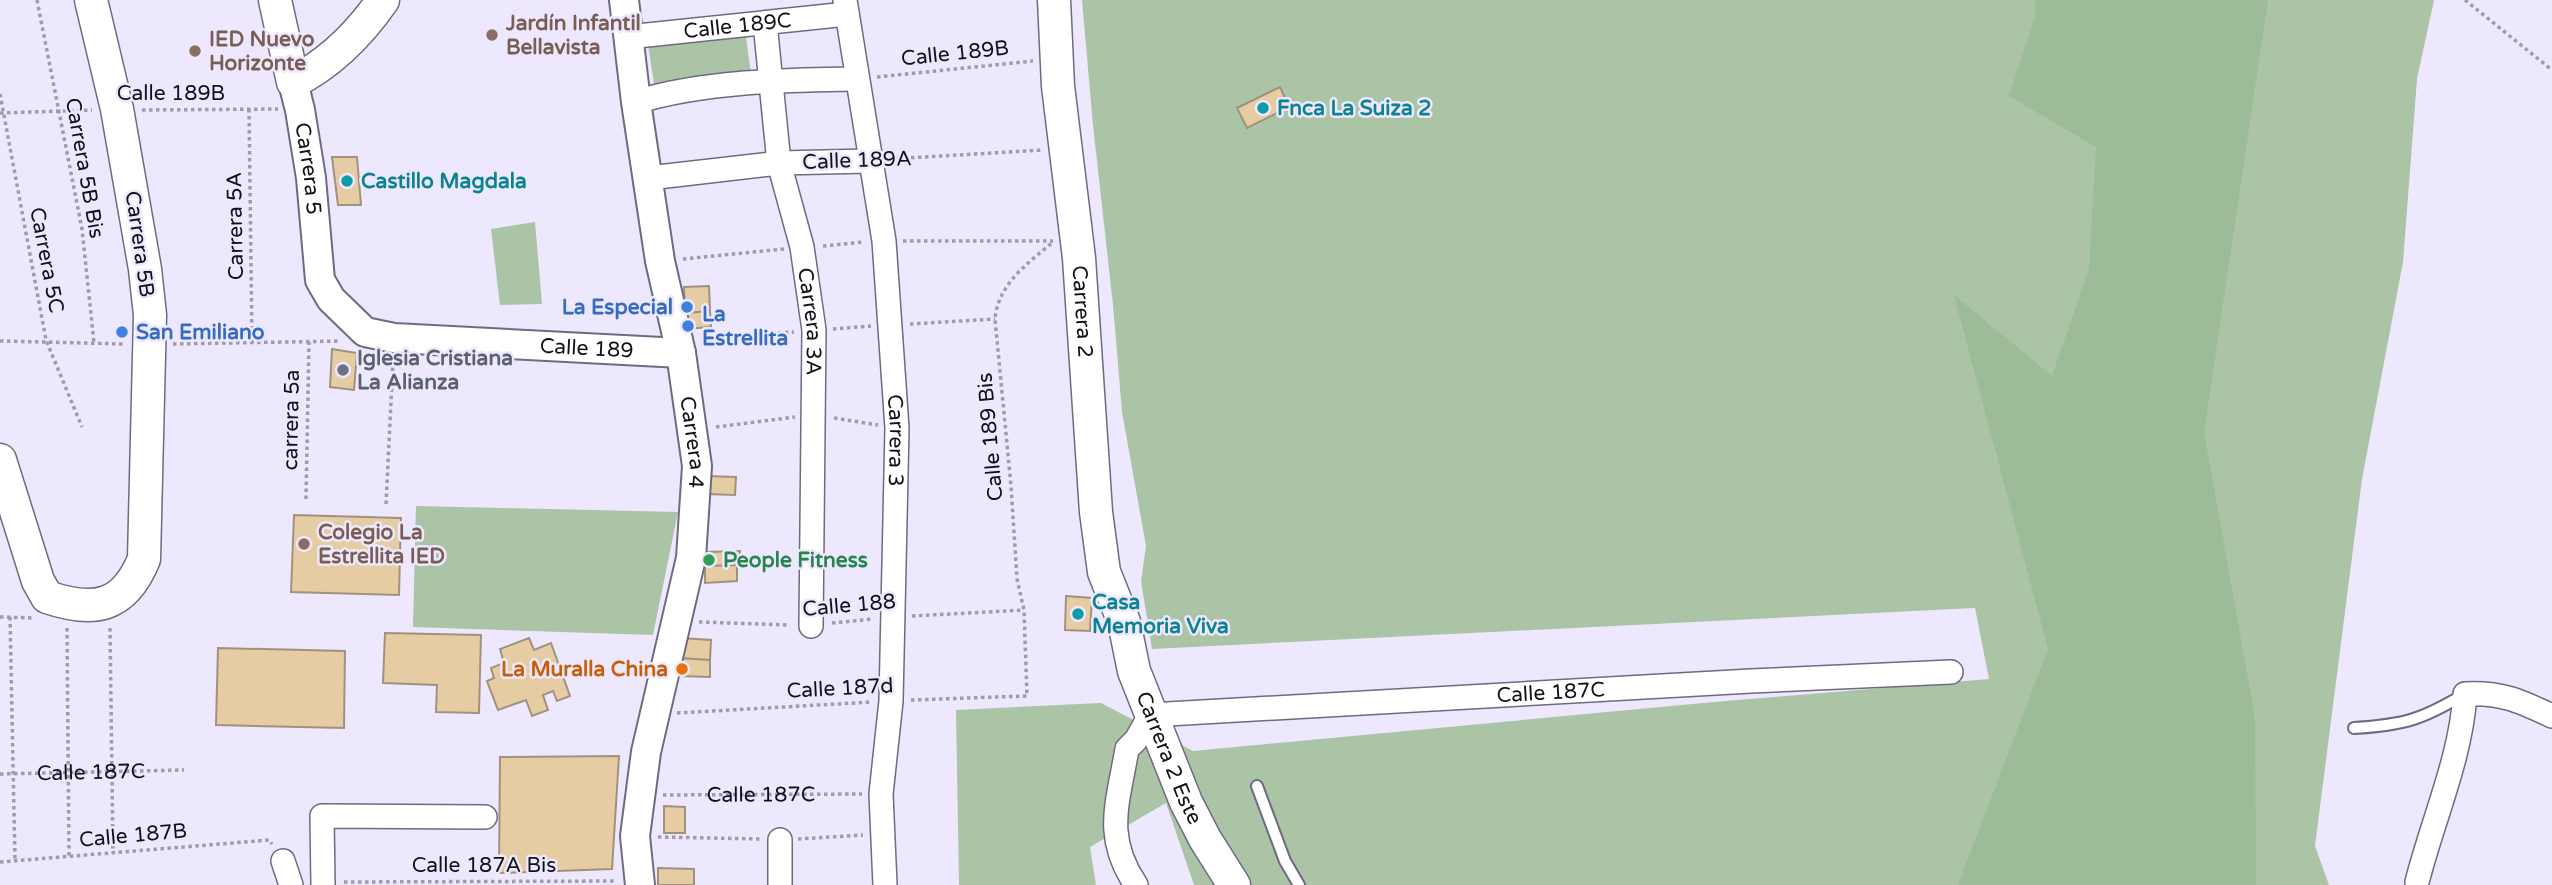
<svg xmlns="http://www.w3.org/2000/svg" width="2552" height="885" viewBox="0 0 2552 885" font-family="'Varela Round',sans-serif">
	<rect width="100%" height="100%" fill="#ede8fd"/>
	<path fill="#aac4a5" d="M1082,0H2434L2417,79L2403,262L2362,479L2315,846L2329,885H1194L1166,803L1090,847L1096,885H959L956,710L1101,703L1193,751L1714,702L1989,679L1975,608L1152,649L1141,581L1146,546L1122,412L1113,305L1093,125Z
		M746,37L751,74L654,84L648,44Z
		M535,222L542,304L500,305L491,229Z
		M416,506L678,512L653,635L413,627Z"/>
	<path fill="#9cbb97" d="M2035,0H2268L2204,432L2255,718L2256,885H1958L2048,649L1954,295L2052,376L2089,269L2096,147L2009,96L2035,17Z"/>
	<path fill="#e5cca3" stroke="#a0927c" stroke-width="2" d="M1280,87L1289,107L1247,128L1237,108Z
		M332,157H357L361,205H338Z
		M709,286L710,311L685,313L684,287Z
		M710,311L711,327L686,329L685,313Z
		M332,349L357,353L354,390L330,387Z
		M707,476L736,477L735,495L707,494Z
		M294,515L401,518L399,595L291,592Z
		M740,551V565L705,566V552Z
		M737,565V581L705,583V566Z
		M1066,596L1092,598L1090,631L1065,630Z
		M385,633L481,635L479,713L436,712L437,685L383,683Z
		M529,638L534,650L551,643L570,696L557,701L553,691L543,695L548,710L532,716L526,700L498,710L487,681L494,678L491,668L504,663L500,649Z
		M681,638L711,640L710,660L680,658Z
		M218,648L345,651L344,728L216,725Z
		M680,658L710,660V677L679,676Z
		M619,756L612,869L499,873L500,757Z
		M664,806L685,807V833H664Z
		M658,868L694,869V885H658Z"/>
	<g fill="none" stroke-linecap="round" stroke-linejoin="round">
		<g stroke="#6f6a81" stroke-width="14">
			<path id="service" d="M2354,728C2403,725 2421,720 2463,695
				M1257,786L1285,861L1299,885"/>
		</g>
		<g stroke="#6f6a81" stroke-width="26">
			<g id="minor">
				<path id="s3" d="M845,0L884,241L897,428L891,701L881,794L885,885"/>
				<path id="s4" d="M765,23L779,163L802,247L814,330L811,626"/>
				<path id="s5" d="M628,37L847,14"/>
				<path d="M636,102C705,81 786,80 857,79"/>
				<path d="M649,178L779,163L870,161"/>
				<path d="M283,861L291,885"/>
				<path d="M2417,882C2433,819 2461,758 2465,694C2501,692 2520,701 2552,716"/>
				<path d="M323,885L322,816L485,817"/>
				<path d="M780,885V840"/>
				<path id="s6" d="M1136,885C1103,836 1118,803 1127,749L1136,740L1150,715L1751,681L1951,672"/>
			</g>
		</g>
		<g stroke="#6f6a81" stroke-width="32">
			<g id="tertiary">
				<path id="s7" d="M624,0L636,102L660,261L681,353L697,466L691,558L646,752L635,836L640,885"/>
				<path id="s8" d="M293,82L300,110L311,178L320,280L331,299L365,332L394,338L681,353"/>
			</g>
		</g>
		<g stroke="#6f6a81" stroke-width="35">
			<g id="secondary">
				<path d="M275,0L293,82C329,64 360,33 383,0"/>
				<path id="s9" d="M1054,0L1058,86L1079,258L1096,512L1104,572L1124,622L1134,671L1186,802L1205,839L1234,885"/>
				<path d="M0,460L38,581L47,597C94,613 124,608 144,559L150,315L145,269L117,109L91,0"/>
			</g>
		</g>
		<g stroke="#9f9bab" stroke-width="3.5" stroke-dasharray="3.5 3.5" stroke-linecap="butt">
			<path d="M37,0L82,229L94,343"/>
			<path d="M2465,0L2552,70"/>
			<path d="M877,77L1033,61"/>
			<path d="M0,94L46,340L82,427"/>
			<path d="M249,109L252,343"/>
			<path d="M142,110L278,109"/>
			<path d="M0,113L92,110"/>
			<path d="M890,159L1043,150"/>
			<path d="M903,241H1053"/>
			<path d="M823,246L864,242"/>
			<path d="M683,259L784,249"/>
			<path d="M910,324L995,319"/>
			<path d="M833,329L871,326"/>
			<path d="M701,338L794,332"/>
			<path d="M0,341L124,344"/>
			<path d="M173,344L341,341"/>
			<path d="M834,418L878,425"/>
			<path d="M716,427L795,417"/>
			<path d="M306,499L309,342"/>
			<path d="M386,504L393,361"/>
			<path d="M912,616L1024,610"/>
			<path d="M0,617L35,618"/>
			<path d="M10,617L15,861"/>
			<path d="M699,622L790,625"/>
			<path d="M832,623L873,619"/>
			<path d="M67,628L69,856"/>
			<path d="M110,628L113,853"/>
			<path d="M911,700L1027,696L1024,610L1017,579L1011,486L995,319C998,284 1028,263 1053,242"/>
			<path d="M677,713L872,702"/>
			<path id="s1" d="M0,774L184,770"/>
			<path id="s2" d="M663,795L862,794"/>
			<path d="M658,837L762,839"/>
			<path d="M798,839L863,835"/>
			<path d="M0,862L269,840L272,844"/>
			<path d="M344,882L616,881"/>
		</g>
		<use href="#service" stroke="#fff" stroke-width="10"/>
		<use href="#minor" stroke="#fff" stroke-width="23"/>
		<use href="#tertiary" stroke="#fff" stroke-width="28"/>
		<use href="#secondary" stroke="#fff" stroke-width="32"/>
	</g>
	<g fill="#8d6e63" stroke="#ede8fd" stroke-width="2.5">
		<circle cx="492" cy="35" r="7"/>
		<circle cx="195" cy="51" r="7"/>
		<circle cx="304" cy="544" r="7"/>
	</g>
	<g fill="#0f9aa8" stroke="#ede8fd" stroke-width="2.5">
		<circle cx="1263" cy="108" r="7"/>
		<circle cx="347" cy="181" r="7"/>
		<circle cx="1078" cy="614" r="7"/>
	</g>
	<g fill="#3f7fe0" stroke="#ede8fd" stroke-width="2.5">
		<circle cx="687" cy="307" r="7"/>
		<circle cx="688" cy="326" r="7"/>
		<circle cx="122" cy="332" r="7"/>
	</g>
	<circle fill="#6b7280" stroke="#ede8fd" stroke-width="2.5" cx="343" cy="370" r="7"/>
	<circle fill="#2e9e5b" stroke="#ede8fd" stroke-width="2.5" cx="709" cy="560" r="7"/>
	<circle fill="#e8710a" stroke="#ede8fd" stroke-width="2.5" cx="682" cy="669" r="7"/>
	<g text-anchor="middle" stroke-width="5" stroke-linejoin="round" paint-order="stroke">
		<g font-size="21" font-weight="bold" fill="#785e54" stroke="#ede8fd" text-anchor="start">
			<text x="506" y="30">Jardín Infantil<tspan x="506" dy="24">Bellavista</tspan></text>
			<text x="209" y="46">IED Nuevo<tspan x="209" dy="24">Horizonte</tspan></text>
			<text x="318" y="539">Colegio La<tspan x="318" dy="24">Estrellita IED</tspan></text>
		</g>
		<g font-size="21" fill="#121019" stroke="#ede8fd">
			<text dy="7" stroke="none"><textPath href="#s5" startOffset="110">Calle 189C</textPath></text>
			<text transform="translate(955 53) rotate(-6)" y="7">Calle 189B</text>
			<text x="171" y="100">Calle 189B</text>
			<text transform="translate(857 160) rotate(-2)" y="7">Calle 189A</text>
			<text dy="7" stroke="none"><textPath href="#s8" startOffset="88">Carrera 5</textPath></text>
			<text transform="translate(85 168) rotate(80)" y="7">Carrera 5B Bis</text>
			<text transform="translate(235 226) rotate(-91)" y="7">Carrera 5A</text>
			<text transform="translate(140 244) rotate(82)" y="7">Carrera 5B</text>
			<text transform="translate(47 260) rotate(79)" y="7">Carrera 5C</text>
			<text dy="7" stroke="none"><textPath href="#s9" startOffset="313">Carrera 2</textPath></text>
			<text dy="7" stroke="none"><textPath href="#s4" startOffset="303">Carrera 3A</textPath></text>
			<text dy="7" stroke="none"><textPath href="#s8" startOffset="492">Calle 189</textPath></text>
			<text transform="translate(291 420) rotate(-89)" y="7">carrera 5a</text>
			<text transform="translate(990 437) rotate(-95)" y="7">Calle 189 Bis</text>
			<text dy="7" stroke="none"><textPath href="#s3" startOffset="444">Carrera 3</textPath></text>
			<text dy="7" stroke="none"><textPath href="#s7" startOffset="448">Carrera 4</textPath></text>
			<text transform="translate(849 605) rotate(-5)" y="7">Calle 188</text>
			<text transform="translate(840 688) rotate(-3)" y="7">Calle 187d</text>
			<text dy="7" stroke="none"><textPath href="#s6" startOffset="584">Calle 187C</textPath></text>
			<text dy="7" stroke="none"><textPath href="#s9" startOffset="772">Carrera 2 Este</textPath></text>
			<text dy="7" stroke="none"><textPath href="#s1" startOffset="91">Calle 187C</textPath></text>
			<text dy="7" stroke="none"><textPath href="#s2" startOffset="98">Calle 187C</textPath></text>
			<text transform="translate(133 835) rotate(-5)" y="7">Calle 187B</text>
			<text x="484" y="872">Calle 187A Bis</text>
		</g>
		<g font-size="21" font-weight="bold" fill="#0d838f" stroke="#ede8fd" text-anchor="start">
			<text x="1277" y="115">Fnca La Suiza 2</text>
			<text x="361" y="188">Castillo Magdala</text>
			<text x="1092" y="609">Casa<tspan x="1092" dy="24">Memoria Viva</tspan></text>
		</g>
		<g font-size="21" font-weight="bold" fill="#366cbe" stroke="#ede8fd" text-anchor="start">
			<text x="673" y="314" text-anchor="end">La Especial</text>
			<text x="702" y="321">La<tspan x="702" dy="24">Estrellita</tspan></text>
			<text x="136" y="339">San Emiliano</text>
		</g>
		<g font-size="21" font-weight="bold" fill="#5b616d" stroke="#ede8fd" text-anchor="start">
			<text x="357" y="365">Iglesia Cristiana<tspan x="357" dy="24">La Alianza</tspan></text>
		</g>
		<g font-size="21" font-weight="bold" fill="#27864d" stroke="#ede8fd" text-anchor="start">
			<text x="723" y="567">People Fitness</text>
		</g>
		<g font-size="21" font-weight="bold" fill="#c56008" stroke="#ede8fd" text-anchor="end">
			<text x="668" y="676">La Muralla China</text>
		</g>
	</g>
</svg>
